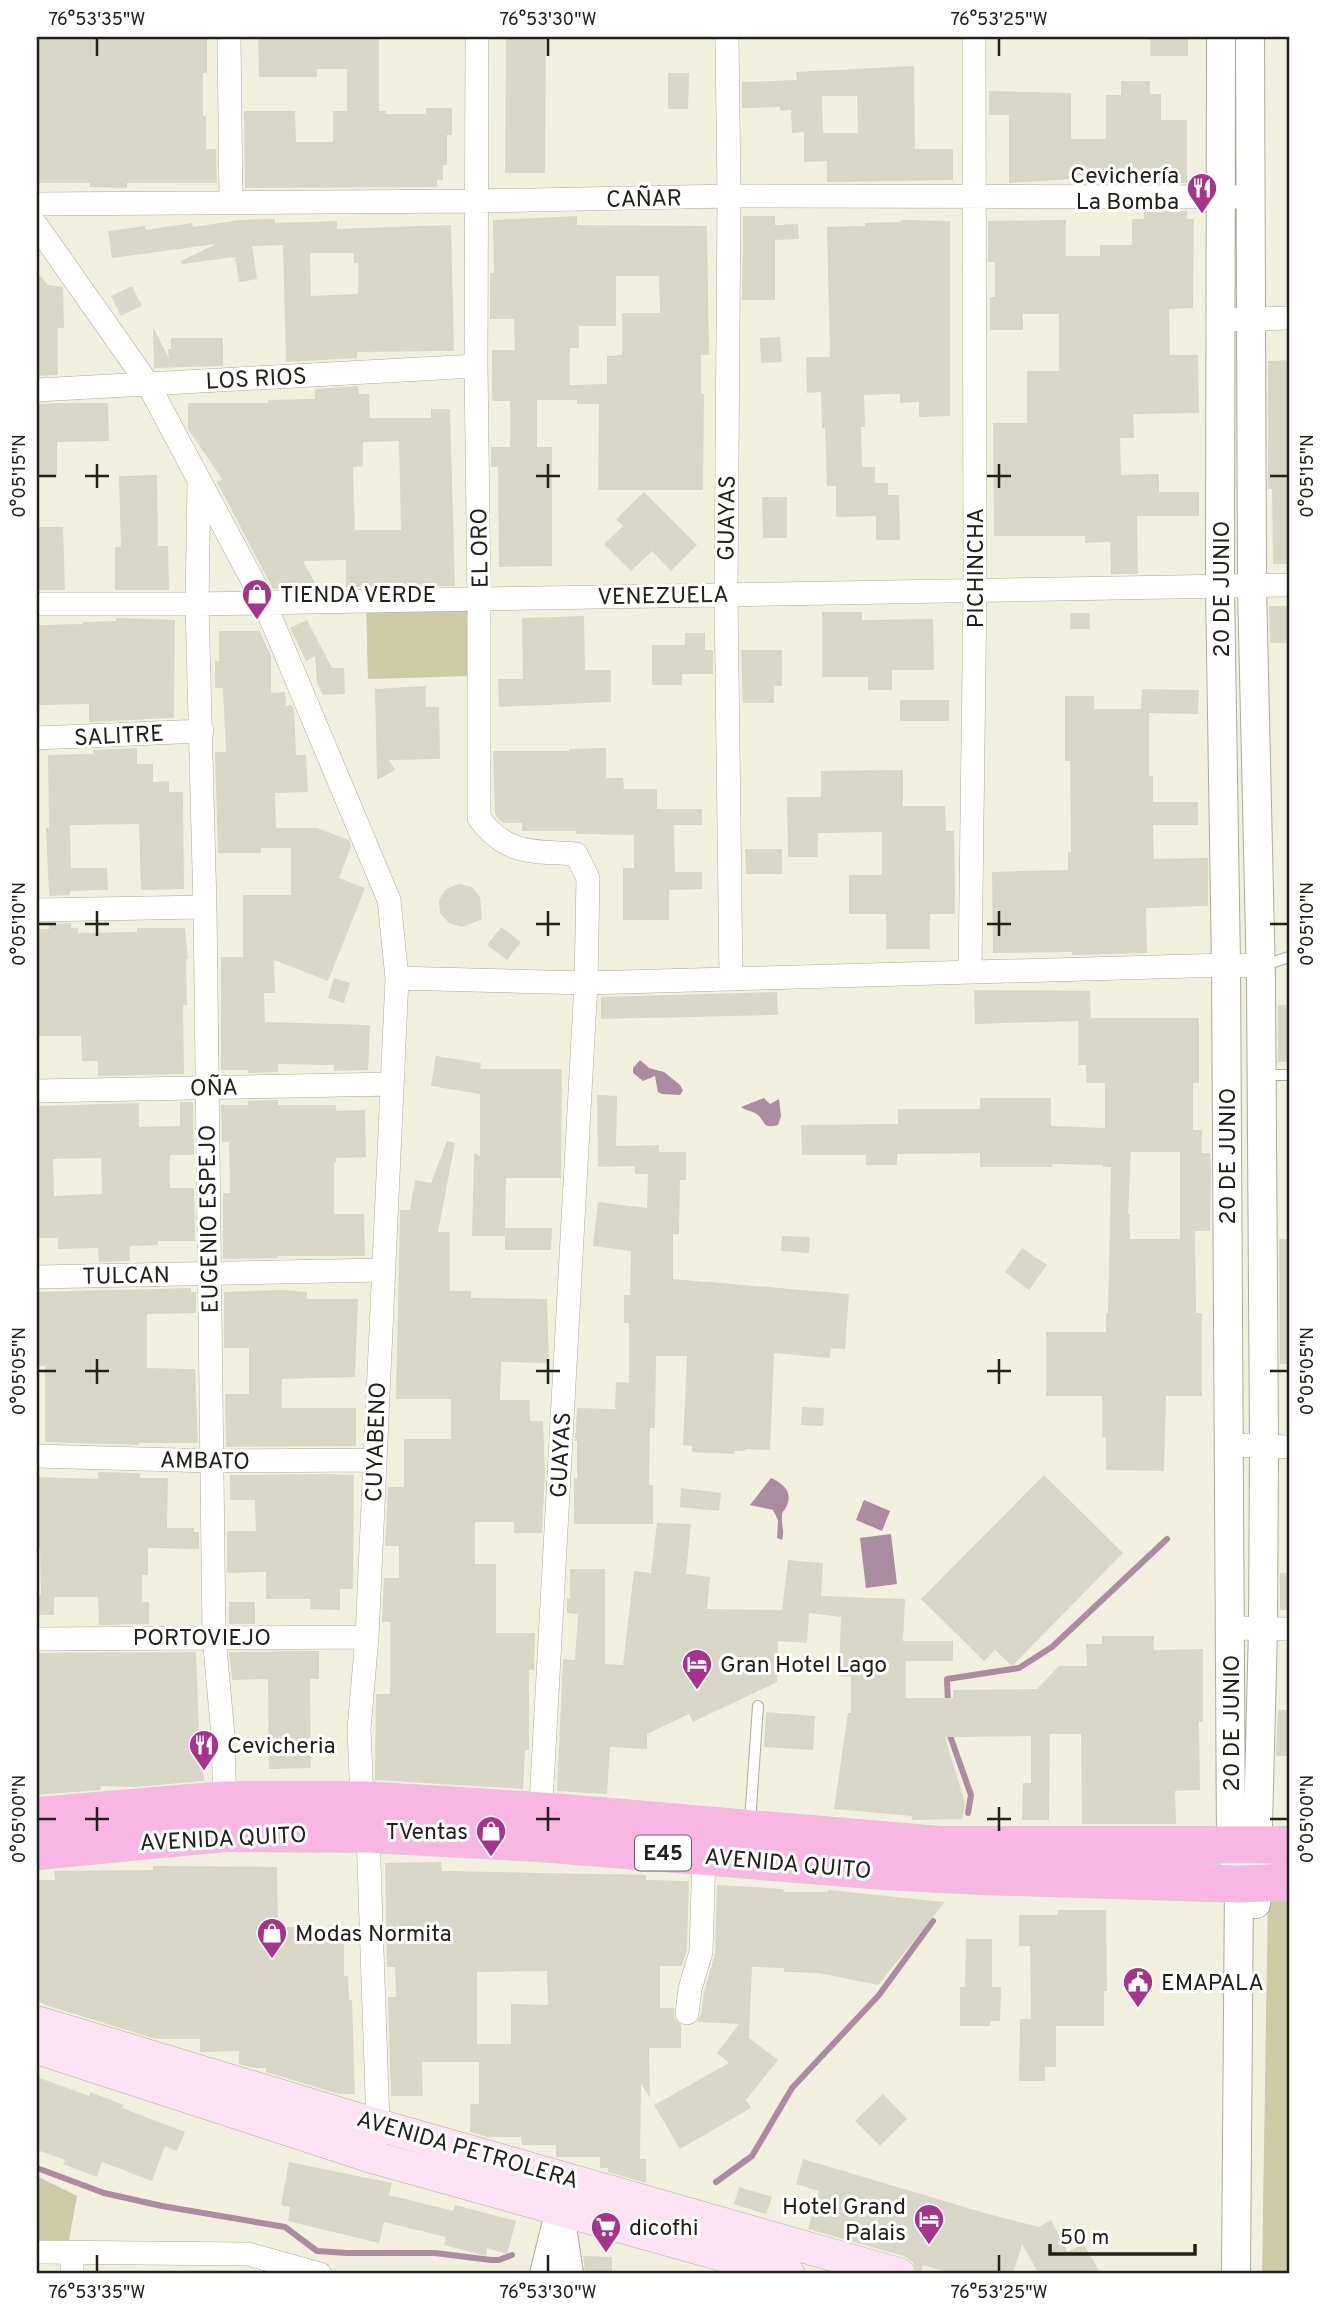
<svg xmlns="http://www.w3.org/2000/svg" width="1326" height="2311" viewBox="0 0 1326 2311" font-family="Overpass,sans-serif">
	<rect width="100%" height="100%" fill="#f1f0df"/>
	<path fill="#cdcaa6" d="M470,604L472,676L368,679L366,607Z
		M1268,1895H1289V2274H1262Z
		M37,2176L77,2196L69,2240H37Z"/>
	<path fill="#ab8ba0" d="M640,1060L649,1068L664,1072L679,1084L683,1090L680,1095L662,1094L658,1092L655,1076L643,1081L633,1073V1068Z
		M764,1098L770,1104L779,1099L781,1116L778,1125C762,1129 766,1122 758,1115C754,1111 746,1111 741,1107Z
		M771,1478C782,1483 793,1491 787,1505C785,1511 782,1510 782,1516C781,1525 785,1530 782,1540L777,1538L778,1520L773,1510L750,1505Z
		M864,1500L890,1511L882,1531L856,1520Z
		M891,1534L897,1584L866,1588L860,1538Z"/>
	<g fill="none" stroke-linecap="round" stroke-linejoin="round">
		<path stroke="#ab8ba0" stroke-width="6" d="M948,1705L947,1679L1019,1668L1052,1647L1167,1539
			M948,1730L971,1795L968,1813
			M37,2168L104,2193L162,2206L285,2227L317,2251L347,2253H435L491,2260H499L512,2255
			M716,2182L752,2156L792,2088L879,1995L933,1921"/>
	</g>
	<path fill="#d8d6c6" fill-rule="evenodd" d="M37,37H207V73H203V116H206V149H216L217,183H127V188L90,187V183H37Z
		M258,37H379V111H386V114H426V108H452V135H447V165H443V180H437V187L245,188L244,111H295L296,142H333V111H347V69H317V77H259Z
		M506,37H546L545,173H505Z
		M1150,37H1188V56H1150Z
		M914,66L915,149H953V180L827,182V161L804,162V132L792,133L791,110L780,111V107L742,108V82L797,80L796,72ZM822,96H857L858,133H823Z
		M668,73H689L688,109H668Z
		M1121,81H1150V94H1161V120H1187V183H1114V175H1071V179L1009,183V115H989V91L1071,93V139H1106V95H1121Z
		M1144,211H1187V219H1194L1193,308L1169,309L1170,355H1198L1199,413L1133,414L1134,438H1120L1121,475L1159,474V492H1199V516H1137L1138,574H1111L1110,542L1085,543V536H994L993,423H1027V371H1059V314H1023V330H990V297H995V262H988V221L1066,220V256H1100V245H1132V219H1144Z
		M577,216V225L707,226L709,355H701V394H704L703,490H598L599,404H577V400H537V447H552V566L499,567L498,467H491V447H510V401H492V350H515L514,319H490V273H494L493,220ZM616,276H659L660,313H622V355L607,356V384L570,385V348H579V326H616Z
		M743,216H775V225L798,224L799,239L775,240V300H742Z
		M275,219V223L337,221V229L451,225L454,351L357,352V358L286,362L283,245L252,246L257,279L239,282L235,257L182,264L181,261L216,244L112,258L108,231L145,226L146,230L192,223L193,227L240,220ZM310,253H354V263H358V294L311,296Z
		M901,220L950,221V416L919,417V402L900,403V394L864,395L865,427H861L862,467H875V483H888V495H899L900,540H876V516L836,517V486H827L825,428H822L821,392L807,393L806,357H830L827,227L865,226V223L901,222Z
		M37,272L48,285L63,287L64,328H58V375L37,376Z
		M132,286L142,306L121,316L111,296Z
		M153,327L169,359L168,349H171V338H223V366L154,368Z
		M780,337L782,362L761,363L760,338Z
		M1289,360V564H1273L1272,489H1268V361Z
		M358,386L359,394H369L370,418H431V409H450L455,586L346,587V560L303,561L316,585L310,588L273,589L217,482L222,479L188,429V403H268V400L315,399V389ZM399,441L401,530H355L353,467L363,466V442Z
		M58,403H108L109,441L57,442V477H37V404Z
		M157,475L158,546H168L169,590H115V547H121L119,476Z
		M644,492L697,545L671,571L652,551L631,571L604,544L623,526L616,519Z
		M762,497H787V538H763Z
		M37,527H63L65,590H37Z
		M1269,606H1289V643H1270Z
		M822,612H862V620L933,619L934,670H892V690H868V677H822Z
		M1070,613H1090V629H1070Z
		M584,616L585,670H611V702L499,707L498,679H523L522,618Z
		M116,618L175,620L174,718L89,722V704L38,705L37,625L83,624V622L116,621Z
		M307,620L332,668H344L345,694L323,695L317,683L315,656L306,661L290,628Z
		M219,631H259L271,655V693L285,692L286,706L292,705L294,709L296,755H306L308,792L275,793L276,828H317L349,840L351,846L339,878L365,888L328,981L274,960L275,993H264L265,1022L370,1025L368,1070L334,1071V1065L278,1064V1072L248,1073V1070H221V957H243V895H291V848H261V853H218L215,752H226L223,688H215V661H219Z
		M685,633H705V650H713V674H682V685H652V645H685Z
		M741,650H782V686H774V703H743Z
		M426,686V707H439L440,759L389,760L395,770L377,780L375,689Z
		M1142,689L1199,690L1198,714L1149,713V776H1153V802H1198V825H1153L1154,859L1208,858V906L1146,908L1147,953L1072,955V952L993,953L992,872L1068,870V852H1071L1070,761H1065V696H1094V709H1141Z
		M900,700H949V721H900Z
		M137,748V764H153V782L169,781V792H183L184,889L141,890L139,824L70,825L71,868H107L108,890L70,891V895L49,896L46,828H49L48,755L93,754V750Z
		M606,748V778H623L624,789H657V809H702V825H674L675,872H702V889L669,890V920H623V868H634V835L576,834V831H522V823H503L495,815L493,751H569V749Z
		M903,770V806H945L946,831H954L955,914H930V949H886V914H849V875H882V832L818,833V857H788L787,797H821V771Z
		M745,849H782V874H746Z
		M459,884L472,887L480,897L482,919L462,927L449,923L440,913L439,900L446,889Z
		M71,923V928H78V933L137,932V928H185L188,959H186L187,1005H183L184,1074L98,1076V1061H82L81,1036H37V929H49V924Z
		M501,927L521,942L507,960L487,945Z
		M334,978L350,983L344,1003L328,998Z
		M974,990L1090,991L1091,1018H1199V1083H1193V1130H1202V1153H1210L1211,1170L1210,1231H1195L1196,1313H1202V1396H1166L1164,1471L1106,1470V1437H1102V1396H1046V1332H1106V1313H1108L1111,1167H1103V1165L1052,1164V1167H980V1153L897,1154V1165H866V1155H802L801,1125L898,1124V1109H980V1098H1051V1126L1105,1128V1083H1086V1065H1078V1021L975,1024ZM1131,1152H1180V1239H1130V1214H1128Z
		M777,992L778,1015L601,1019V997Z
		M1278,1005H1289V1062H1278Z
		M436,1056L481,1063L480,1069H562L561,1178H506L505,1236H472L474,1153L480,1156V1094L431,1086Z
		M597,1095L617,1096L616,1146L659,1145V1152H686V1180H680L679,1234H673V1279L849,1294L845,1349L831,1348L830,1358L774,1353L770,1450L745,1449V1451H734V1454L692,1452V1446L683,1445L687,1356H656L655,1428H650L649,1485H653V1524H574V1478H577V1441H575L577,1408L615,1409L616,1382L629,1383V1323H624V1295H630L631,1251L593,1246L598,1202L647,1208L648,1174H635V1166L598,1167Z
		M278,1100V1105H336V1111L365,1110L366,1157L336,1158V1163H334V1214H364L365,1256H278V1258L223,1259V1193H230L229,1142H222L221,1105H248V1101Z
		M180,1102H193L194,1155H170V1188H194L195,1241H158V1245L130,1246V1261L99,1262L98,1248L58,1249V1238H37V1106L139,1103V1127L180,1126ZM101,1158L102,1194L54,1196L53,1159Z
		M447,1141L455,1143L438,1232H450V1291H471V1298L547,1299L549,1363L501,1362L500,1400H530V1421H543L545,1472L542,1533H514V1522H475V1564H496V1633H535L534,1670H529V1750H525L523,1789L375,1780L376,1694H390V1622H382L384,1578H399V1546H385L388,1487H404V1439H451V1399H396L400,1210H410L415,1180L431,1183Z
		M505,1228H552L551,1250H505Z
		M782,1236L810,1237L809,1253L781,1251Z
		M1279,1239H1289V1364H1280Z
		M1022,1248L1047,1265L1029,1290L1005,1272Z
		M191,1288V1292H196V1313L147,1314V1368L195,1369L198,1443H139V1445L45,1442V1366H37V1292Z
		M282,1290L307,1292V1299H358L355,1377L282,1379V1408H356V1446L226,1447L225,1394H249V1348H224V1292Z
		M802,1407L824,1408L823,1426L801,1425Z
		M98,1472L140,1473V1478H168L167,1528H194V1532H199V1549L148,1548V1575H142V1602H149V1624L99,1625L98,1597H54V1615H37V1595H41L40,1548H37V1477L98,1479Z
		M329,1474L354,1475L353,1589H340V1610L310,1609V1599H266V1572L227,1573V1531H256L255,1500H230V1475Z
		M1044,1475L1123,1553L1012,1666L995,1650L984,1661L921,1599Z
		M681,1488L721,1493L719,1511L680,1507Z
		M657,1523L691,1524L686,1574L710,1577L707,1609L782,1610L788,1560L823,1563L821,1596L905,1599L903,1641H953V1661H906V1698H953V1690L1037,1689L1059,1666H1087L1086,1644H1102V1636H1154V1650L1203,1649V1722H1199L1200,1790L1175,1791L1176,1824H1082L1081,1734H1050L1049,1820H1022L1023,1783H1031V1736L945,1737L965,1803L962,1819L912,1820V1816L834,1809L848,1713H851V1677L839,1676L841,1617L809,1613L807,1643L778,1641L777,1682L693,1722L689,1714L647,1734V1749L610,1747L607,1794L557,1791L563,1659L575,1660L578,1614L567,1613V1598L570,1599V1569H605V1664L623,1665L634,1571L651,1573Z
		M1280,1573H1289V1610H1280Z
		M229,1602H255V1624H229Z
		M319,1651V1679H310L311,1768L269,1769L268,1679L232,1680L229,1652Z
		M196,1652L200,1757H203L204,1781L136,1787L100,1786L101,1790L37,1795V1653Z
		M1278,1710H1289V1756H1276Z
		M766,1712L815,1716L813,1750L764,1747Z
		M441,1862L442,1871L646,1875V1880L689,1881L687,1950L682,1966H660V2008H674V2018L681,2025V2048H649L650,2098L641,2083L640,2159H646V2183L608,2172V2168H600V2157H556V2145H522L521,2137H487L470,2132V2104H479V2062H422L423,2096H391L388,1997H396L395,1967H387L385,1863ZM547,1971L548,2005L511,2004V2044H477V1972Z
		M153,1866L277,1867L278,1927H307V1936L344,1935V1976H348L349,2000H352L355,2094H339L266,2072V2068H254L239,2064V2051L200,2052V2039H156L45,2005L37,2000V1880H55L54,1871L153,1870Z
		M717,1885L784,1889L783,1892H828V1890L945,1902L878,1985L819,1973L784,1972V1968L752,1967L749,2038L778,2060L746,2100L751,2108L680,2149L654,2105L729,2063L717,2053L739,2024L697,2022L701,2015L704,1992L715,1953Z
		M1058,1910H1106L1107,1991H1104V2026H1056V2067H1045V2081H1019L1020,2019H1031L1030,1946H1019V1915H1058Z
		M966,1939H992V1987H1001L1000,2021H990V2026H960V1987H965Z
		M37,2077L89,2096L90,2092L124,2105L122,2108L185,2132L177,2151L165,2146L152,2181L102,2162L97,2177L63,2164L65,2160L37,2150Z
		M883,2094L907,2119L880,2146L855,2121Z
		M803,2159L988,2214L1039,2227L1051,2220L1068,2252L1083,2243L1101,2274H1039L1022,2244L1013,2274H954L923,2265L920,2274H917L913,2262L904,2256L808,2229L819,2191L796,2184Z
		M289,2162L392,2183L389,2195L453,2211L455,2205L516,2221L507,2254L487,2248L486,2256L444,2245L446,2237L384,2222L379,2243L288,2221L290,2207L281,2205Z
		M739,2187L772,2197L766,2214L734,2204Z
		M583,2256L612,2257V2274H585Z"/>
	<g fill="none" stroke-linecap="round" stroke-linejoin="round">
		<g stroke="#acab9b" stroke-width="12">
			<path id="service" d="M1262,966L1289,957
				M1263,1075H1289
				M750,1822L758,1706"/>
		</g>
		<g stroke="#acab9b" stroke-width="24">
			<path id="minor" d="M229,37L231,201
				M477,37L476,366L479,598V818C507,856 533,851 576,854L588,878L586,983L540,1822
				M727,37L729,196L726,594L731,979
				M37,204L477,201L729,196L1238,197
				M37,226L148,384L264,602L389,900L397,978L367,1637L359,1729L362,1800
				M1221,320L1289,318
				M37,390L476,366
				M199,482L197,604L205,907L214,1637L223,1735L225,1813
				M37,604H197L1289,585
				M37,738L202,731
				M37,910L205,907
				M970,972L975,591L974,37
				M397,978L586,983L1226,965L1260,966
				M37,1091L392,1084
				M37,1277L383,1270
				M1230,1445L1289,1447
				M37,1456L212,1461L374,1460
				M1230,1628L1289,1629
				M37,1639L367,1637
				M368,1834L378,2125L375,2140
				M687,2013L690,1989L701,1952L704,1856
				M37,2252L248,2254L320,2274
				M72,2274V2253"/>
		</g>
		<g stroke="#acab9b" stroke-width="30">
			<path id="tertiary" d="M1221,37L1220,587L1226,965L1231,1845L1239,1884L1236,2274
				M1250,37L1252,586L1261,980L1264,1447L1263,1629L1256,1904
				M562,2226L569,2274
				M544,2274L565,2189"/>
		</g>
		<g stroke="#acab9b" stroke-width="33">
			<path id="secondary" d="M37,2022L378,2125L899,2274
				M37,2048L372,2157L789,2274"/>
		</g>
		<g stroke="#d3d3d1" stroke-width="38">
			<path id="trunk" d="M37,1816L225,1800H362L541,1811L940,1845H1289
				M37,1851L225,1833L368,1834L539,1843L884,1871L980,1876L1239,1884L1289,1882"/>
		</g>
		<use href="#service" stroke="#fff" stroke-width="10"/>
		<use href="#minor" stroke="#fff" stroke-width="23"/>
		<use href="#tertiary" stroke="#fff" stroke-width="28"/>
		<use href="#secondary" stroke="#fce3f4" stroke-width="32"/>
		<use href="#trunk" stroke="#f8b6e2" stroke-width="37"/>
	</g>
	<path fill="none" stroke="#21211a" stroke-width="2.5" d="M97,38V56M548,38V56M999,38V56M97,464V488M548,464V488M999,464V488M38,476H56M85,476H109M536,476H560M987,476H1011M1270,476H1288M97,911V936M548,911V936M999,911V936M38,924H56M85,924H109M536,924H560M987,924H1011M1270,924H1288M97,1359V1384M548,1359V1384M999,1359V1384M38,1371H56M85,1371H109M536,1371H560M987,1371H1011M1270,1371H1288M97,1807V1831M548,1807V1831M999,1807V1831M38,1819H56M85,1819H109M536,1819H560M987,1819H1011M1270,1819H1288M97,2255V2272M548,2255V2272M999,2255V2272"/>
	<defs>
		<g id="restaurant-pin" transform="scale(1.575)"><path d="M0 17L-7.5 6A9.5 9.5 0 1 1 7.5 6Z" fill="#a8338b" stroke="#fff"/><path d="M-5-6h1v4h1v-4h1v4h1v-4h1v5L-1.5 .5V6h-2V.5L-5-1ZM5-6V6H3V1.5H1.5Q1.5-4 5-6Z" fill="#fff"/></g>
		<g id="shop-pin" transform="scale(1.575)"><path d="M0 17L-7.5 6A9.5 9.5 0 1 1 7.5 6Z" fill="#a8338b" stroke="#fff"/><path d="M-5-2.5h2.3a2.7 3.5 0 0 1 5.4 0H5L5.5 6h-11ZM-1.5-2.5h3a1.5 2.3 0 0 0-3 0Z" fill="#fff"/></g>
		<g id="hotel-pin" transform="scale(1.575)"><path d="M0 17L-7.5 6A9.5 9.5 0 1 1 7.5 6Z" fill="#a8338b" stroke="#fff"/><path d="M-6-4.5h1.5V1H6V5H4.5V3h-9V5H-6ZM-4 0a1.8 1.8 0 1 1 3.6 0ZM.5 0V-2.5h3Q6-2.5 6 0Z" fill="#fff"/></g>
		<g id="civic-pin" transform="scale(1.575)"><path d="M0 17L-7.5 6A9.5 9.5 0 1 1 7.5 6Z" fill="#a8338b" stroke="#fff"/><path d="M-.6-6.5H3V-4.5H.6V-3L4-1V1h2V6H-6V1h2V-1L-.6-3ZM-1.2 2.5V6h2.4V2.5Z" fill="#fff"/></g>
		<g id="supermarket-pin" transform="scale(1.575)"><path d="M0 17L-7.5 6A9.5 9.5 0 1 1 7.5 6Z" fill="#a8338b" stroke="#fff"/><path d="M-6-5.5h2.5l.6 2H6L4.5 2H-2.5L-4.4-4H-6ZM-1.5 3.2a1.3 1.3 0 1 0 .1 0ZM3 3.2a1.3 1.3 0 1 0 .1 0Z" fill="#fff"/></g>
	</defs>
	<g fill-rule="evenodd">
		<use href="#restaurant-pin" x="1202" y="188"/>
		<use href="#shop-pin" x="257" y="594"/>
		<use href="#hotel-pin" x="697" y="1664"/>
		<use href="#restaurant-pin" x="204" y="1745"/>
		<use href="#shop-pin" x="491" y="1831"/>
		<use href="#shop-pin" x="272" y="1933"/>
		<use href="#civic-pin" x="1138" y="1982"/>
		<use href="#hotel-pin" x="929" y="2219"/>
		<use href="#supermarket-pin" x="606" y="2227"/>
	</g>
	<g text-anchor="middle" stroke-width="6" stroke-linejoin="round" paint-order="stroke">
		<rect fill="#fff" stroke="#64645f" stroke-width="2" x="635" y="1835.5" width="56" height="35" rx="5"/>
		<g font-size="21" font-weight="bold" fill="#21211a">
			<text x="663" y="1860">E45</text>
		</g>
		<g font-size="23" fill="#21211a" stroke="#fff" text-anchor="start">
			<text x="1179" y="183" text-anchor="end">Cevichería<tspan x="1179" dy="26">La Bomba</tspan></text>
			<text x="280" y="602">TIENDA VERDE</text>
			<text x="720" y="1672">Gran Hotel Lago</text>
			<text x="227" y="1753">Cevicheria</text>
			<text x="468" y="1839" text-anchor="end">TVentas</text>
			<text x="295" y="1941">Modas Normita</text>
			<text x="1161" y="1990">EMAPALA</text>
			<text x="906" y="2214" text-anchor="end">Hotel Grand<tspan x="906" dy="26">Palais</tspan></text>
			<text x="629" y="2235">dicofhi</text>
		</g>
		<g font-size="23" fill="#21211a" stroke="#fff">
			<text transform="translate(644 198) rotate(-1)" y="8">CAÑAR</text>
			<text transform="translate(256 378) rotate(-3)" y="8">LOS RIOS</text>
			<text transform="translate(726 518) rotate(-89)" y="8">GUAYAS</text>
			<text transform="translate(479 548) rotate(-91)" y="8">EL ORO</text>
			<text transform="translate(975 568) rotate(-90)" y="8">PICHINCHA</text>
			<text transform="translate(1221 589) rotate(-90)" y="8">20 DE JUNIO</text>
			<text transform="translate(663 595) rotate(-1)" y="8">VENEZUELA</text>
			<text transform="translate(119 735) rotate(-3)" y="8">SALITRE</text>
			<text transform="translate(214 1087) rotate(-1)" y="8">OÑA</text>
			<text transform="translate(1227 1156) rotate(-90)" y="8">20 DE JUNIO</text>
			<text transform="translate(208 1219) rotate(-91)" y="8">EUGENIO ESPEJO</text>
			<text transform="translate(126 1275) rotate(-1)" y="8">TULCAN</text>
			<text transform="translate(375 1442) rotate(-88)" y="8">CUYABENO</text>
			<text transform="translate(560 1455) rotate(-87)" y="8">GUAYAS</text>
			<text transform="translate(205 1460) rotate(1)" y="8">AMBATO</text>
			<text x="202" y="1645">PORTOVIEJO</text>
			<text transform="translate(1231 1723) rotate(-90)" y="8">20 DE JUNIO</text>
			<text transform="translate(223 1838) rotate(-3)" y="8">AVENIDA QUITO</text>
			<text transform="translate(788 1863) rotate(5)" y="8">AVENIDA QUITO</text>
			<text transform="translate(468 2149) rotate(16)" y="8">AVENIDA PETROLERA</text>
		</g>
	</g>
	<rect width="1326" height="2311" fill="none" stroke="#ffffff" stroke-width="77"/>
	<path d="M1050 2244v10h145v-10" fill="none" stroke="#21211a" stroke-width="3.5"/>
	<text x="1060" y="2244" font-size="21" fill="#21211a" stroke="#ffffff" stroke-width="5" paint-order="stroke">50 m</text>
	<rect x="38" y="38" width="1250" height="2234" fill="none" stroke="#21211a" stroke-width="2.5"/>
	<g font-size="18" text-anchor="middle" fill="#21211a">
		<text x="97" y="25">76°53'35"W</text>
		<text x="548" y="25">76°53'30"W</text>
		<text x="999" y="25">76°53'25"W</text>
		<text transform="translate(19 476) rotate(-90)" y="6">0°05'15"N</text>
		<text transform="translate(1307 476) rotate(-90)" y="6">0°05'15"N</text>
		<text transform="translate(19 924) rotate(-90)" y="6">0°05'10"N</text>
		<text transform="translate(1307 924) rotate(-90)" y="6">0°05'10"N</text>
		<text transform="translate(19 1371) rotate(-90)" y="6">0°05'05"N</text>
		<text transform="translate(1307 1371) rotate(-90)" y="6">0°05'05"N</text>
		<text transform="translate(19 1819) rotate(-90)" y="6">0°05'00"N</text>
		<text transform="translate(1307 1819) rotate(-90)" y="6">0°05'00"N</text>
		<text x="97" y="2298">76°53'35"W</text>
		<text x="548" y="2298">76°53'30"W</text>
		<text x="999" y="2298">76°53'25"W</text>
	</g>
</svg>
